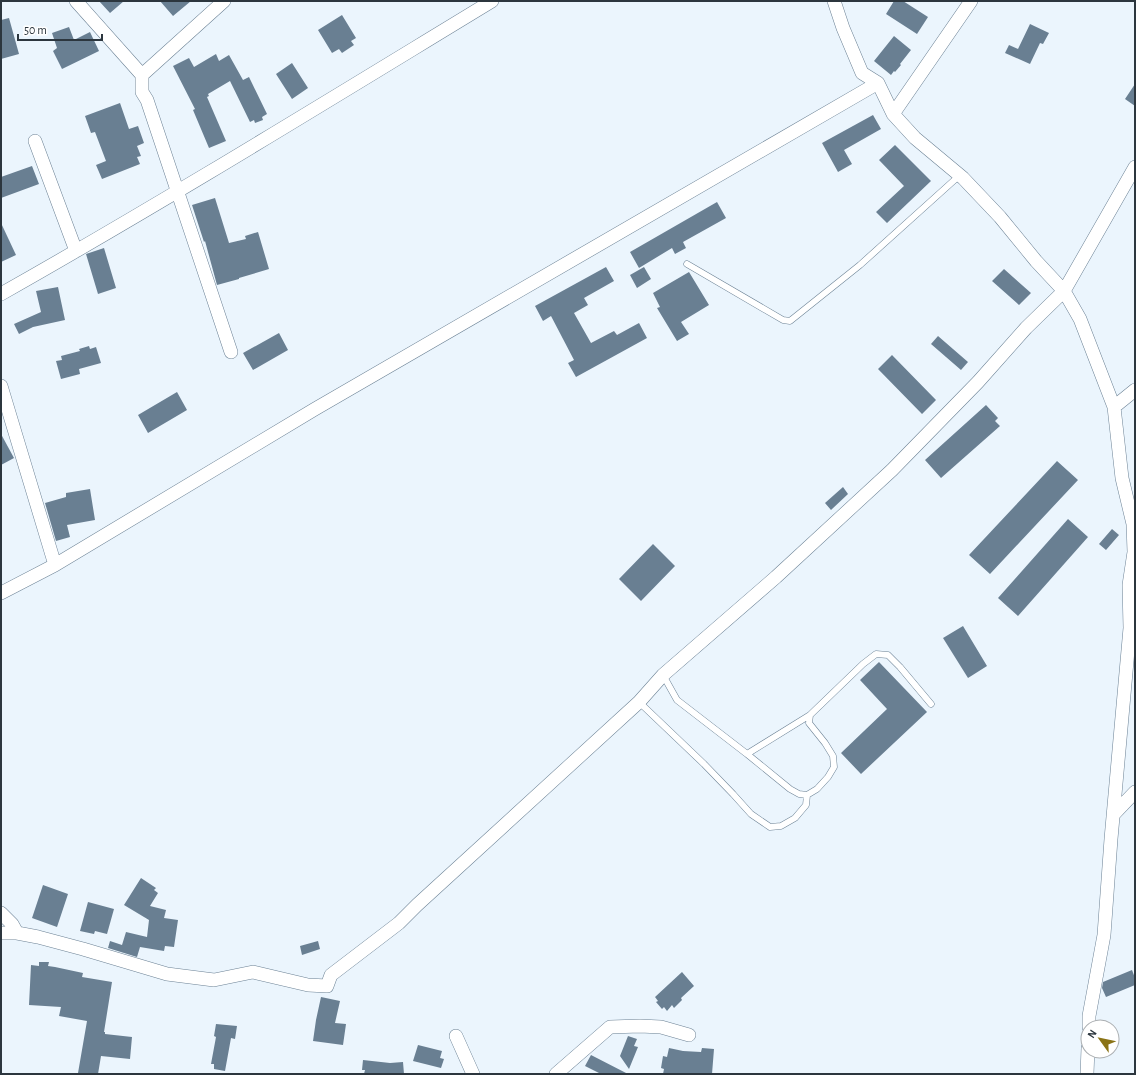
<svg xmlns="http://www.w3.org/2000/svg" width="1136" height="1075" viewBox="0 0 1136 1075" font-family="'Alegreya Sans',sans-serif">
	<rect width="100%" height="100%" fill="#ebf5fd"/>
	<path fill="#697f92" d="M99,1H124L110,13Z
		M160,1H191L173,16Z
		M894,1H903L928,17L917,34L886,14Z
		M342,15L356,38L351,41L354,45L342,53L339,49L332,53L318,30Z
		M9,18L19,54L1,59V20Z
		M1030,24L1049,33L1043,44L1040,43L1030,64L1005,53L1009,45L1018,49Z
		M69,27L74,40L90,32L99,51L62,69L53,51L57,48L52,33Z
		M894,36L911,50L900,64L901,65L895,72L894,71L891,75L874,61Z
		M216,54L219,61L229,55L243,80L249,77L267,114L262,117L263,120L255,123L254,120L250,122L230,81L208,94L209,96L207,97L226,141L209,148L193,110L195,109L173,66L189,58L194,67Z
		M292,63L308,88L292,99L276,74Z
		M1135,84V106L1125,99Z
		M120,103L129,129L138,126L144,143L137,146L141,156L137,157L140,164L102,179L96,165L106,161L95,132L91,133L85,116Z
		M873,115L881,129L844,150L852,164L838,172L822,143Z
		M895,145L931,181L887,223L876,212L904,186L879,160Z
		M32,166L39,184L1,198V177Z
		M215,198L229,243L246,239L245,236L258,232L269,269L239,278V279L217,285L205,241L204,242L192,205Z
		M717,202L726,218L683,242L686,248L675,254L672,248L639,268L630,252Z
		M1,223L16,255L1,262Z
		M104,248L116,288L98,294L86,254Z
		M606,267L614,281L584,298L588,305L574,313L591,343L614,331L617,335L639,323L647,338L576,377L568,363L574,360L551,316L543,321L535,306Z
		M644,267L651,279L637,288L630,275Z
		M1004,269L1031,293L1019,305L992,281Z
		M689,272L709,305L681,322L689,334L677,341L657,308L660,307L653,293Z
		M58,287L65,320L33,327L19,334L14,324L41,312L36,291Z
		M279,333L288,350L253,370L243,353Z
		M938,336L968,362L961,370L931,344Z
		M89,346L90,349L96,347L101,363L79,369L80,374L61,379L56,361L62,360L61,356L80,351L79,349Z
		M892,355L936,400L922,414L878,369Z
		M177,392L187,410L148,433L138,415Z
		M986,405L998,418L995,421L1000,426L941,478L925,460Z
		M1,434L14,458L1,465Z
		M1057,461L1078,480L990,574L969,555Z
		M843,487L848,494L831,510L825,503Z
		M90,489L95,520L67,525L70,537L56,541L45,503L66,497V493Z
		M1068,519L1088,537L1018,616L998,598Z
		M1112,529L1119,535L1106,550L1099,544Z
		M653,544L675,566L641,601L619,579Z
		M963,626L987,666L968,678L943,638Z
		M879,662L927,712L861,774L841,753L887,709L860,680Z
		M141,878L156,888L154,890L158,893L150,906L166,910L164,918L178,920L174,947L165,946L164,951L140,947L137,957L108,948L110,941L122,945L126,932L147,937L149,920L124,905Z
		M43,885L68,894L57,927L32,918Z
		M88,902L114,909L107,934L95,931L94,934L80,931Z
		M318,941L320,949L302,955L300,946Z
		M39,962H49L48,966L55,967L83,973L82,977L112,982L104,1032H105V1034L132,1037L130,1059L101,1056L98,1074H86L78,1073L87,1021L59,1016L61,1007L29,1005L31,965L39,966Z
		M1132,970L1135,978V985L1106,997L1102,988L1103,982Z
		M682,972L694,986L681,998L682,1000L674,1008L672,1005L667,1011L664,1007L662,1009L656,1002L658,1001L655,997Z
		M321,997L340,1001L335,1023L346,1024L343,1045L313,1041L316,1020Z
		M216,1024L237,1026L235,1039L231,1038L225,1071L214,1069V1064H211L216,1037L214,1036Z
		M628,1036L637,1039L634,1046L638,1047L629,1069L620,1056Z
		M418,1045L442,1051L440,1058L444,1059L441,1068L413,1061Z
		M669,1048L683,1051L701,1052L702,1048L714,1049L712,1074H663L664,1069L661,1068L663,1056L667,1057Z
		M591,1055L628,1074H601L585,1066Z
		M363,1060L390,1063L403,1062L404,1074H364L365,1070H362Z"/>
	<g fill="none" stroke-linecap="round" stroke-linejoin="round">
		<g stroke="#6c8295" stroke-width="7">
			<path id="lane" d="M687,264L783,320L790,321L860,265L960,175
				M663,675L677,700L747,754L790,789L799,794L807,795L817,789L828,777L834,767L833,756L825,743L809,723L810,715L863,664L876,654L888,655L900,667L931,704
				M639,702L704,764L733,794L751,814L770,827L781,826L795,818L806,805L807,795
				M747,754L810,715"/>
		</g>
		<g stroke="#6c8295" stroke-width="14">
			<path id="street" d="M76,1L142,75
				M224,1L142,75V92L147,100L231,352
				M834,1L843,28L862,73L878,83L893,114L915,138L963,178L1000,217L1036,261L1064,291L1080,319L1114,407L1122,478L1133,524L1134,552L1129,585L1130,628L1111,839L1104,935L1089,1016V1027
				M893,114L971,1
				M35,141L76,251
				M1,294C167,200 329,100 492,1
				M1,386L55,565
				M1114,407L1135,390
				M1,593L55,565L315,409L878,83
				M1114,814L1135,792
				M1,913L12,924L17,933L38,937L83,949L167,974L214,980L253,972L308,985L327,986L331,975L399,923L417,905L639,702L663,675L776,577L892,470L978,382L1026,328L1064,291L1135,167
				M1,933H17
				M456,1036L473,1074
				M556,1074L610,1027L640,1026L661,1027L689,1035
				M1087,1074L1088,1048"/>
		</g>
		<use href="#lane" stroke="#fff" stroke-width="6"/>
		<use href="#street" stroke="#fff" stroke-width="13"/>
	</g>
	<rect width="1136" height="1075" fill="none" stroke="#2c363e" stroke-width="4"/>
	<g transform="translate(1100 1039) rotate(303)"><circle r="19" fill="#ffffff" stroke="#abafb2"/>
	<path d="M0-3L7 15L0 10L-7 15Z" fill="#8a7316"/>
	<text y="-6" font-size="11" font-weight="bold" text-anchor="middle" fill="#2c363e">N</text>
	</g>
	<path d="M18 34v6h84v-6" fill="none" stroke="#2c363e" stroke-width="2"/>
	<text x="24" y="34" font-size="12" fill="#2c363e" stroke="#ffffff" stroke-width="3" paint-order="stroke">50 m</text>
</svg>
